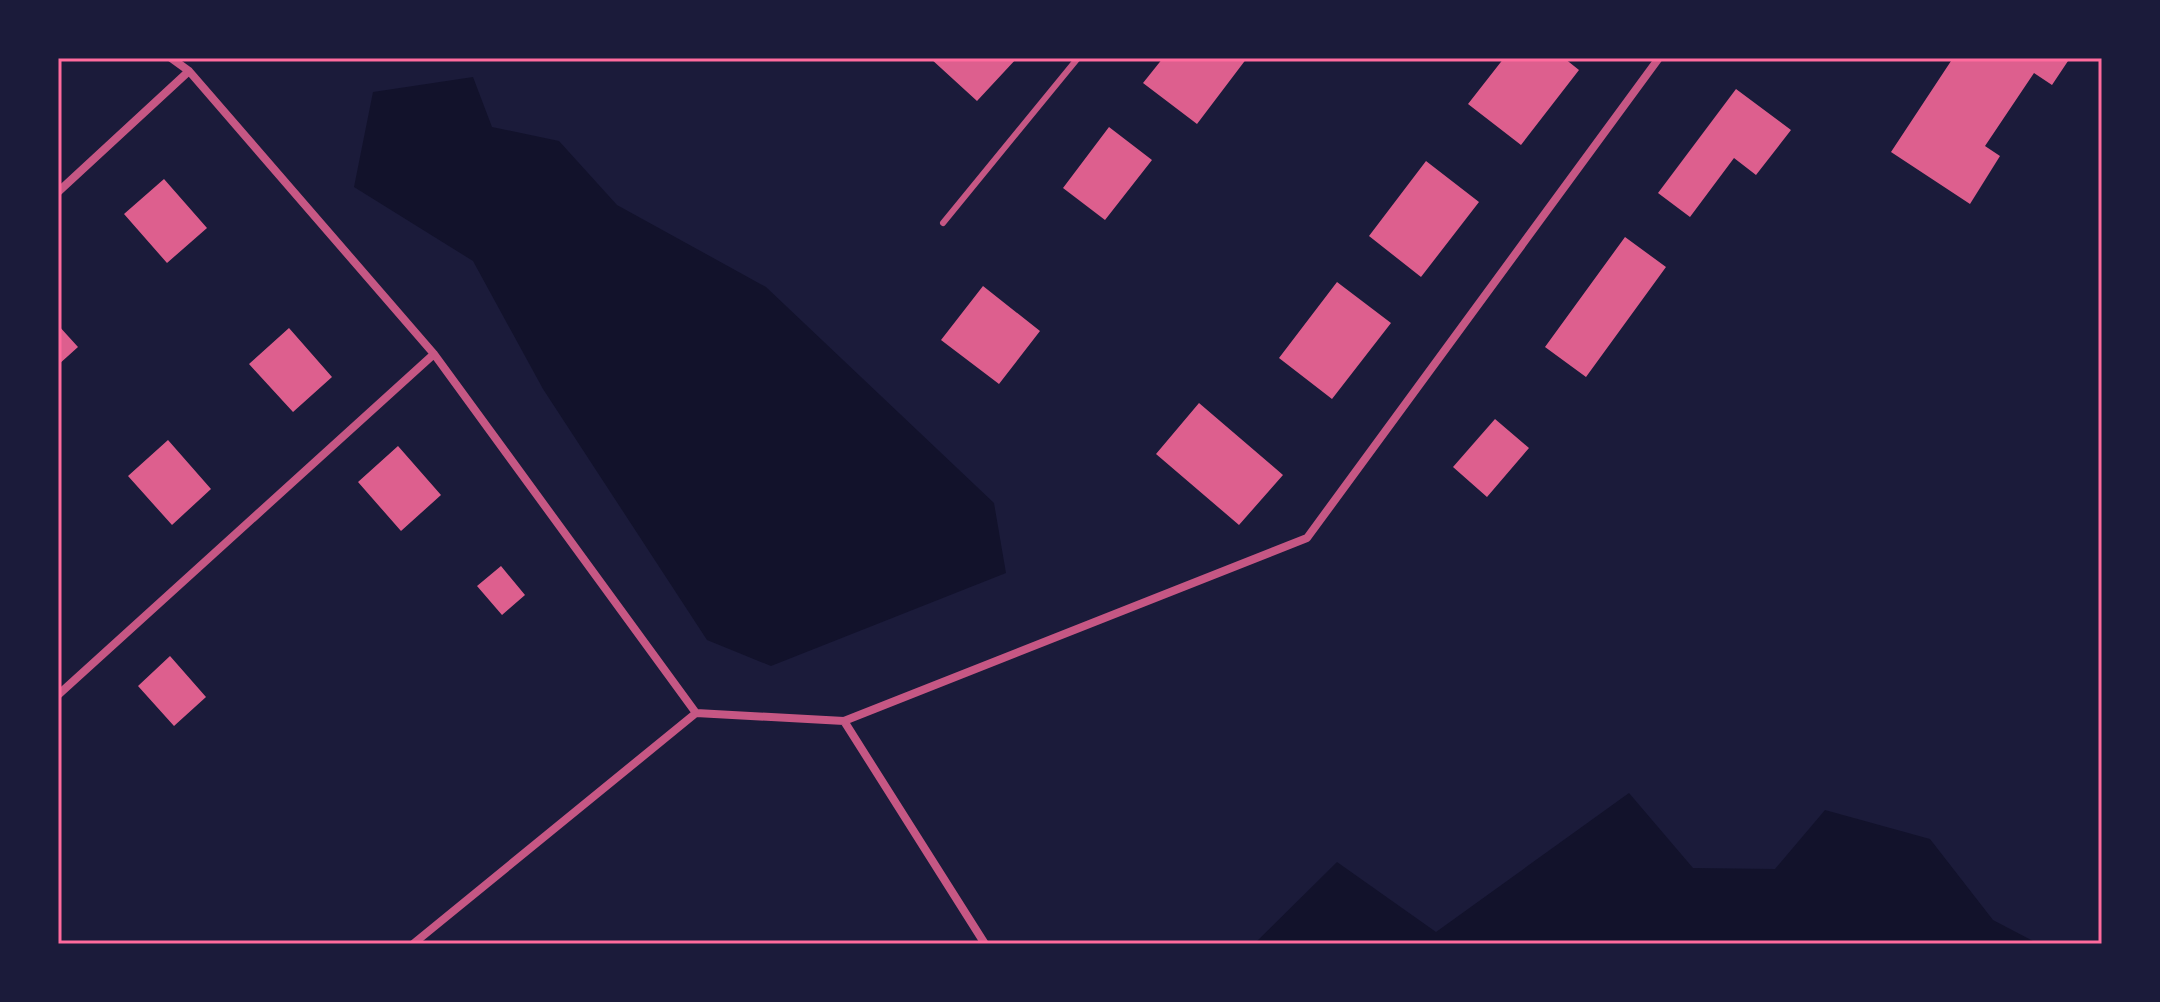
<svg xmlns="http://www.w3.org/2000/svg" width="2160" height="1002" viewBox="0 0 2160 1002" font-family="'IBM Plex Sans',sans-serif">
	<rect width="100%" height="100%" fill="#1b1b3a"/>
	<path fill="#12122b" d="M473,77L492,127L559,141L617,205L766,287L994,503L1006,573L771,666L707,640L543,389L473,261L354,187L373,92Z
		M1629,793L1693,868L1775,869L1825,810L1930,839L1993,920L2039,944H1254L1337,862L1436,932Z"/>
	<path fill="#dd5f8e" d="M930,58H1017L977,101Z
		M1163,58H1247L1197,124L1143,83Z
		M1504,58H1564L1579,70L1521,145L1468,104Z
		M1953,58H2070L2052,85L2034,73L1985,146L2000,156L1970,204L1891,152Z
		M1736,89L1791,130L1756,175L1734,158L1690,217L1658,193Z
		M1109,127L1152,160L1105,220L1063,188Z
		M1426,161L1479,202L1421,277L1369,236Z
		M164,179L207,228L167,263L124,214Z
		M1625,237L1666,267L1586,377L1545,347Z
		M1337,282L1391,323L1332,399L1279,358Z
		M983,286L1040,331L999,384L941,340Z
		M58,325L78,347L58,365Z
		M289,328L332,377L293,412L249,364Z
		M1199,403L1283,475L1239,525L1156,454Z
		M1495,419L1529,448L1487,497L1453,467Z
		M168,440L211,489L172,525L128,476Z
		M398,446L441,495L401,531L358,482Z
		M501,566L525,595L502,615L477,586Z
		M170,656L206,697L174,726L138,686Z"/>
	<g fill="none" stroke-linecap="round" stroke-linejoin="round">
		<path stroke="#c65784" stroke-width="6" d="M943,223L1078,58"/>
		<path stroke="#c65784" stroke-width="8" d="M171,58L189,71L434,354L696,713
			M58,192L189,71
			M58,695L434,354
			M844,721L985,944
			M413,944L696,713L844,721L1307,538L1659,58"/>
	</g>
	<rect width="2160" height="1002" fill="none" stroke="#1b1b3a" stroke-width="120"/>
	<rect x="60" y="60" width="2040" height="882" fill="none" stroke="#ff6b9d" stroke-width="3"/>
</svg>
